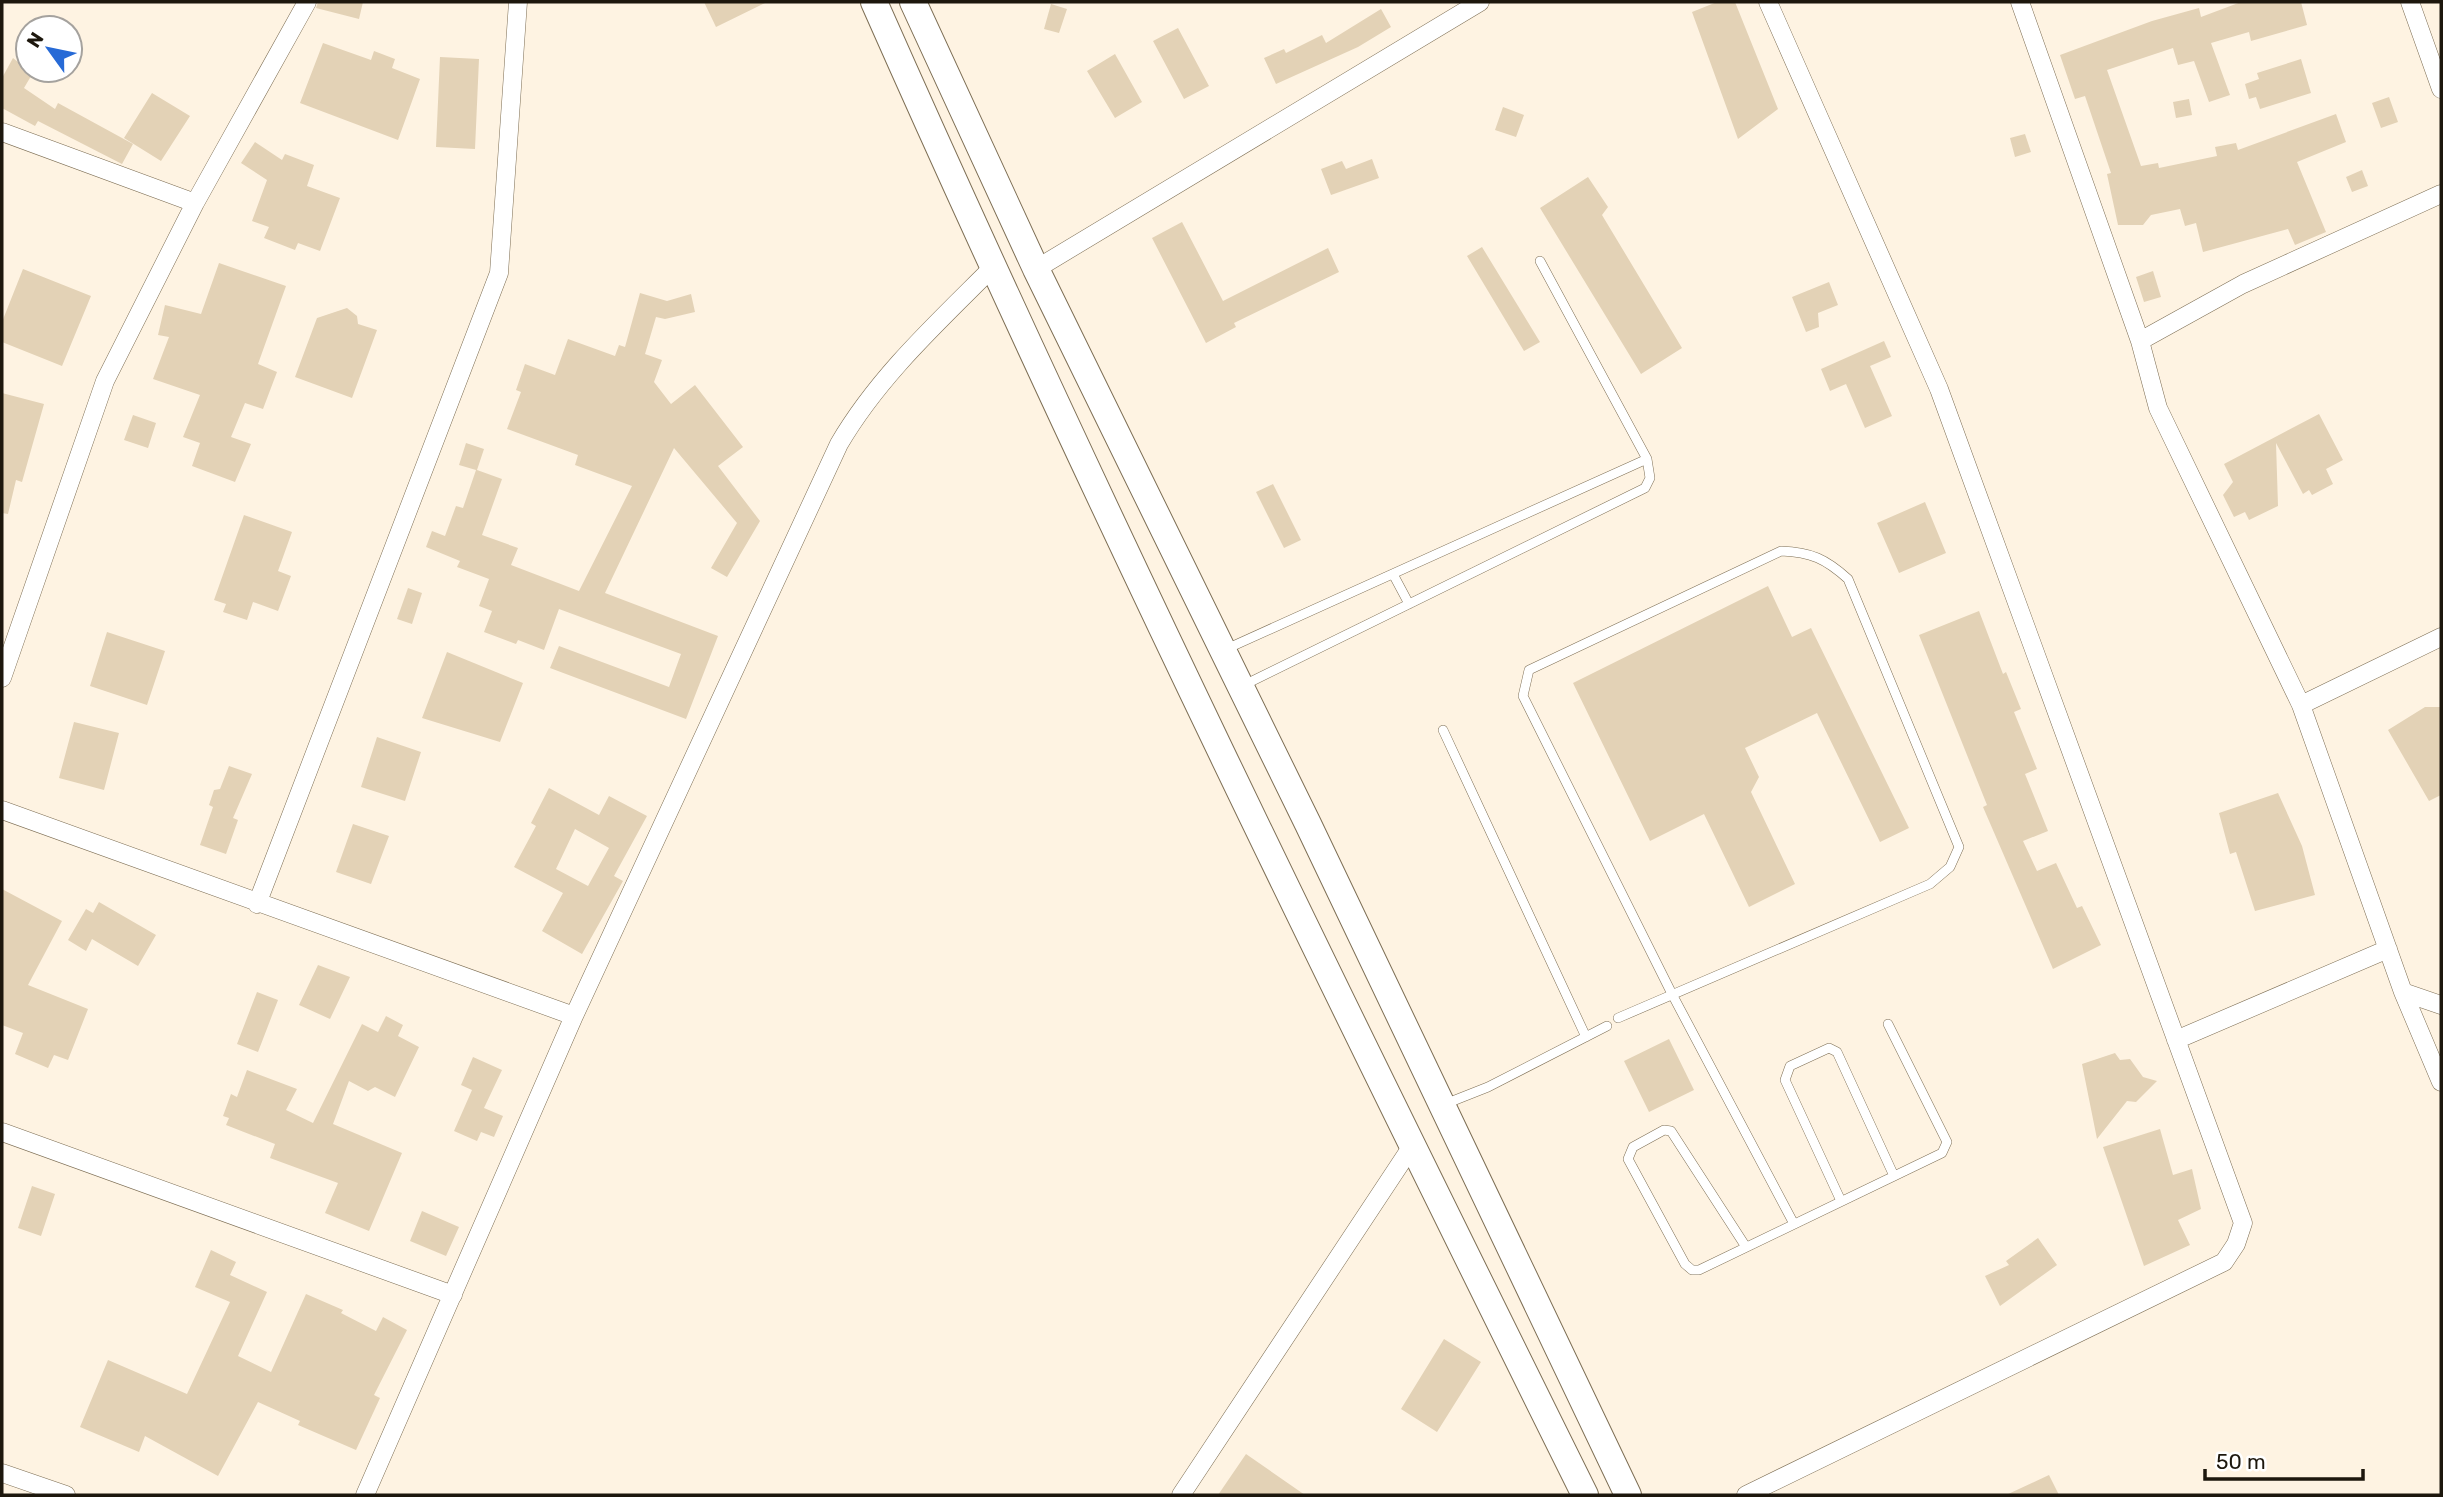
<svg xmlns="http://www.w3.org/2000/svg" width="2443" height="1497" viewBox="0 0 2443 1497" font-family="Rubik,sans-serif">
	<rect width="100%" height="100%" fill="#fef3e2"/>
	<path fill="#e3d2b6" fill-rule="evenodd" d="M318,2H363L359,19L316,8Z
		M704,2H767L716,27Z
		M1717,2H1735L1778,109L1738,139L1692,12Z
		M2241,2H2301L2307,25L2251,41L2249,32L2211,43L2230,95L2209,102L2194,61L2178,65L2173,48L2107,70L2141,166L2158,163L2159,168L2217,156L2215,147L2236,143L2238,150L2336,114L2346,142L2297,162L2326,232L2295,245L2288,229L2203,252L2196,223L2185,226L2180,209L2151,215L2143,225H2118L2107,174L2111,173L2085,96L2075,99L2060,55L2152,21L2199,8L2201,17Z
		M1051,4L1067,9L1059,33L1044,29Z
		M1381,9L1391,27L1358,47L1276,84L1264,58L1284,49L1286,53L1322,35L1326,43Z
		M1178,28L1209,86L1184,99L1153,41Z
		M323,43L371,60L374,51L395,59L392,68L420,79L398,140L300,103Z
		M1115,54L1142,102L1115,118L1087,71Z
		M440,57L479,59L475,149L436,147Z
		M13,58L28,70L34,71L24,88L55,109L58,103L133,144L122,164L38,121L35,126L2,108V78Z
		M2301,59L2311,93L2260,109L2256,97L2249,99L2245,84L2259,79L2257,73Z
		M152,93L190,116L161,161L124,138Z
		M2389,97L2398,122L2381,128L2372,103Z
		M2189,99L2192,115L2176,118L2173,102Z
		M1503,107L1524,115L1516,137L1495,130Z
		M2025,134L2031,152L2015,157L2010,138Z
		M255,142L282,160L285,154L314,165L307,186L340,198L320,251L298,243L295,250L264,238L269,227L252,221L267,180L241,163Z
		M1372,159L1379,178L1331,195L1321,169L1342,161L1346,169Z
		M2362,170L2368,186L2352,192L2346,177Z
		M1588,177L1608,207L1602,215L1682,348L1641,374L1540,208Z
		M1182,222L1223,301L1328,248L1339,272L1234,323L1236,327L1206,343L1152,238Z
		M1482,247L1540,342L1524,351L1467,256Z
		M219,263L286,286L258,364L277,372L263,409L245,403L231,437L251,444L235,482L192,466L200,443L183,437L200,395L153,379L169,337L158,335L165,305L201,314Z
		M23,269L91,296L62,366L2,342V322Z
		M2153,271L2161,297L2144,302L2136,277Z
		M1829,282L1838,305L1818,313L1819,327L1806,332L1792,297Z
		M640,293L667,301L691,294L695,312L665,319L656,317L645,354L662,360L654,382L671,404L695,385L743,447L718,466L760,521L727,577L711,568L737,523L674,448L605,593L718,636L686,719L550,668L559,646L669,687L681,654L559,609L544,650L518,640L516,644L484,632L492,611L479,606L489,579L457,567L460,561L426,547L432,531L445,536L456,506L463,508L476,470L459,465L466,443L484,449L477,470L502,479L482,535L518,548L511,565L579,591L632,486L575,465L578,455L507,429L521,392L516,390L525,364L555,375L568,339L615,356L619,345L625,347Z
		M347,308L357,316L358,324L377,330L352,398L295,377L317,318Z
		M1884,341L1891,357L1870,366L1892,416L1865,428L1846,384L1830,391L1821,369Z
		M2,393L44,404L22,482L16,480L8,514L2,513Z
		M2319,414L2343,460L2326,469L2333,484L2312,495L2309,490L2303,494L2276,443L2278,506L2249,520L2245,512L2234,517L2223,495L2233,482L2224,464Z
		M133,415L156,423L148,448L124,440Z
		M1273,484L1301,540L1284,548L1256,492Z
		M1925,502L1946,553L1899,573L1877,523Z
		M244,515L292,532L278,571L291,576L278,611L253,602L247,620L223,612L226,604L214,600Z
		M1768,586L1792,637L1811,628L1909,828L1880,842L1817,713L1745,748L1759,777L1751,792L1795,884L1749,907L1704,814L1650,841L1573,683Z
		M408,588L422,593L412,624L397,619Z
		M1979,611L2003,674L2006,672L2021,709L2014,712L2037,769L2025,774L2048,831L2023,841L2037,871L2056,863L2077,908L2082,906L2101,945L2053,969L1983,807L1987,805L1919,635Z
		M107,632L165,651L147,705L90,686Z
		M447,652L523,683L500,742L422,718Z
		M2425,707H2441V795L2429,801L2388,730Z
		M74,722L119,733L104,790L59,778Z
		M377,737L421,752L405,801L361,787Z
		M229,766L252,774L233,818L238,820L226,854L200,845L213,807L209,805L214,790L220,789Z
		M549,788L599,815L609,796L647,816L614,876L623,881L582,954L542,931L563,893L514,867L536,826L531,823ZM575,829L609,848L588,886L556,869Z
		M2278,793L2302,846L2315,895L2255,911L2236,852L2230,854L2219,813Z
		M353,824L389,836L371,884L336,872Z
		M2,889L62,921L28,985L88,1009L68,1060L54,1055L48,1068L15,1054L23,1033L2,1025Z
		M99,902L156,935L138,966L92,939L86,951L68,940L86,909L93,913Z
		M318,965L350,977L330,1019L299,1005Z
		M257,992L278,1000L258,1052L237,1044Z
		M386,1016L403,1025L398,1036L419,1047L395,1097L375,1087L368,1091L349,1081L333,1124L402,1153L369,1231L325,1213L338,1183L270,1158L275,1144L226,1125L229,1118L223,1116L231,1094L237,1097L247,1070L297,1089L286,1110L313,1123L362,1024L378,1032Z
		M1669,1039L1694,1090L1649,1112L1624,1061Z
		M2115,1053L2120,1060L2130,1059L2143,1077L2157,1081L2136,1102L2127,1101L2097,1139L2082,1064Z
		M473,1057L502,1070L484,1108L503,1116L494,1137L481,1132L477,1141L454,1131L472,1090L461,1085Z
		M2160,1129L2173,1175L2192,1169L2201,1209L2178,1220L2190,1245L2144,1266L2103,1147Z
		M32,1186L55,1194L41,1236L18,1228Z
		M422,1211L459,1227L446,1256L410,1241Z
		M2038,1238L2057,1265L2000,1306L1985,1276L2009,1265L2006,1261Z
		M211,1250L236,1262L230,1275L267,1292L238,1356L271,1372L306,1294L343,1310L341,1313L376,1331L383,1317L407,1330L374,1395L380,1398L356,1450L298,1425L300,1421L258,1402L218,1476L145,1436L139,1452L80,1427L108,1360L187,1394L230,1302L195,1287Z
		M1444,1339L1481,1362L1437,1432L1401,1409Z
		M1246,1454L1305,1495H1218Z
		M2049,1475L2059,1495H2006Z"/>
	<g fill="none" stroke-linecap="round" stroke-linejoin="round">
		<g stroke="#7d6e54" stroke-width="10">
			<path id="lane" d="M1393,574L1409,604
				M1224,650L1647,459
				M1242,686L1645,488L1650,478L1647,459L1540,261
				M1443,730L1586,1037
				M1618,1018L1930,884L1950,867L1959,847L1848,579C1826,559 1811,552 1781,551L1529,670L1523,696L1672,994L1794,1224
				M1445,1104L1488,1087L1607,1026
				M1841,1201L1785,1080L1790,1066L1829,1048L1837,1052L1894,1176
				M1746,1247L1671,1131L1664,1130L1633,1147L1628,1159L1685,1264L1692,1270H1699L1942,1153L1947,1142L1888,1024"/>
		</g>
		<g stroke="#7d6e54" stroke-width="19">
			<path id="street" d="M2020,2L2140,341L2158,408L2301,705L2403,992L2441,1082
				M2410,2L2441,89
				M2,132L195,203
				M1036,269L1480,2
				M2140,341L2243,284L2441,194
				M2,678L105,381L195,203L307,2
				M2301,705L2441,637
				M2,810L574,1016
				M257,904L499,273L518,2
				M2403,992L2441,1005
				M2176,1040L2388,949
				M2,1132L453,1295
				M2,1473L66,1495
				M365,1495L574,1016L839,444C878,377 937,323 992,268
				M1181,1495L1412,1146
				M1746,1495L2224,1262L2236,1244L2243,1223L1939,389L1768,2"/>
		</g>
		<g stroke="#7d6e54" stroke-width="28">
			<path id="secondary" d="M874,2C1097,506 1340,1001 1585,1495
				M913,2L1036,269L1308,824L1628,1495"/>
		</g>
		<use href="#lane" stroke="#fff" stroke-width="9"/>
		<use href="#street" stroke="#fff" stroke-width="18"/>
		<use href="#secondary" stroke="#fff" stroke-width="26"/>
	</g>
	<rect width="2443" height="1497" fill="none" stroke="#1d170d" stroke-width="7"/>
	<g transform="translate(49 49) rotate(303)"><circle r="33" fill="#ffffff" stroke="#a5a29e" stroke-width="2"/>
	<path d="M0-5L12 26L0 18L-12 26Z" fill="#276ad6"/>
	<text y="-10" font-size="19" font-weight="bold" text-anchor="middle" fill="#1d170d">N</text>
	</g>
	<path d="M2205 1469v10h158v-10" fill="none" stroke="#1d170d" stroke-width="3.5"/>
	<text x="2216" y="1469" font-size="21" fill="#1d170d" stroke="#ffffff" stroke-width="5" paint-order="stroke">50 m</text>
</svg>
